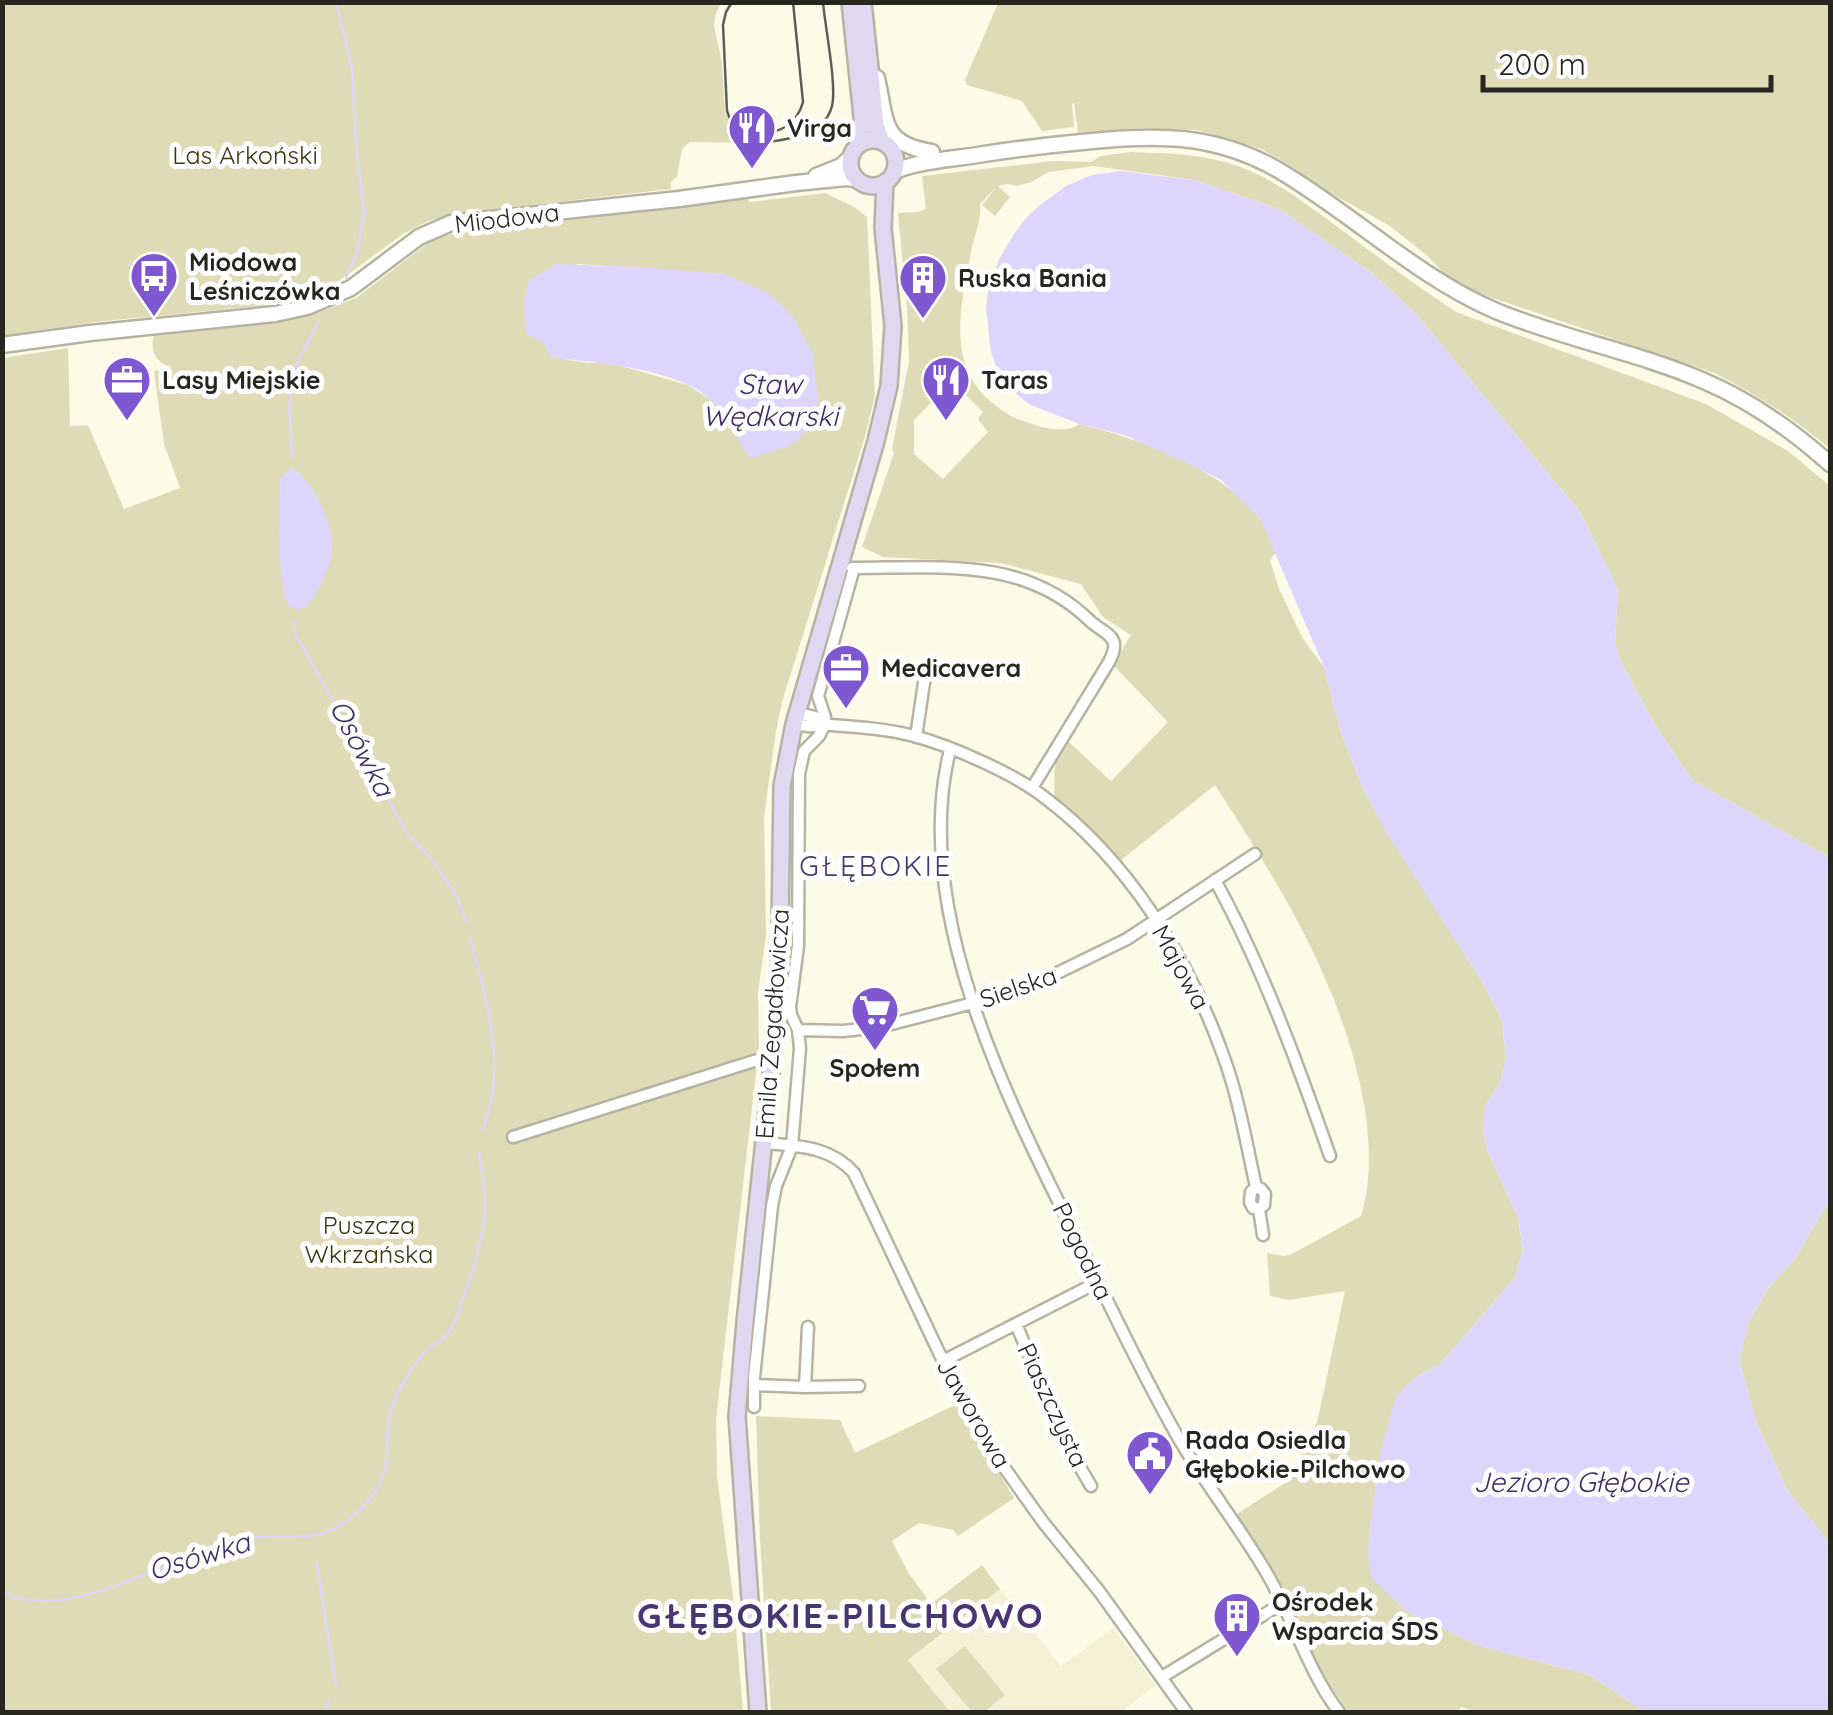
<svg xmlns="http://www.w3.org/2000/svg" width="1833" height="1715" viewBox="0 0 1833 1715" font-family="Quicksand,sans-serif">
	<rect width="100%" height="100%" fill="#fdfbe8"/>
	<path fill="#f4f1d7" d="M1000,1589L1061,1666L1113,1628L1156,1685L1121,1712H950L908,1661Z"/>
	<path fill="#dfdbb7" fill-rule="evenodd" d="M2,3H721L715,16L714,26L722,62L725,113L737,133L753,143L690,142L682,149L677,177L671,182V189L460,213L428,221L403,234L321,294L288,303L95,322L3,336Z
		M998,3H1830V449C1795,419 1756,394 1714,373L1478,293L1448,277L1425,254L1390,226L1323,189L1288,164L1261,149L1197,130L1137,128L1078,133L1074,103L1072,104L1074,127L1042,131L1022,101L967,85L965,80Z
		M1131,152C1167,153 1204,154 1238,166C1272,178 1302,201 1331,222C1372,252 1413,284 1456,312L1706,404L1788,451L1830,486V858L1692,780L1652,720L1621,662L1615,643L1618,590L1580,512L1416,314L1372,273L1279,209L1194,180L1094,166L1048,172L1032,182L1017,186L1008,184L998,186L1010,197L995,216L982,205L996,187L980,204C982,220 975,233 972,248C962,299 945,361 989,400C1000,409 1008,416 1021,420C1040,427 1063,435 1080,424C1139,439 1219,467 1259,517C1266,526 1271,541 1276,552L1270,560L1279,589L1303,639L1324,667L1341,733L1364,791L1390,837L1483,983L1502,1020L1506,1057L1501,1080L1486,1105L1483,1128L1487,1150L1518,1217L1523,1251L1514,1279L1440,1364L1417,1376L1375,1496L1369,1534L1395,1600L1407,1612L1480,1646L1590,1675L1645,1712H1475L1462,1707L1456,1712H1348L1322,1674L1286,1592L1237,1514L1288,1481L1317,1423L1345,1291L1289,1300L1270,1296L1267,1253L1284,1256L1292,1254L1361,1216C1371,1184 1370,1150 1366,1117C1348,994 1282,888 1215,785L1120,861L1054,797L1055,761L1069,742L1111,781L1168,722L1113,665L1131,635L1103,617L1081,584L1001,563L883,557L862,547L894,453L892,449L909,361L907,307L898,213L916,212L926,209L922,176L1054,161L1091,162L1101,156ZM952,382L983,412L978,419L988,432L943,479L914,454V420Z
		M825,193L856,208L867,217L875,395L866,433L782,702L776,731L764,817L766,935L758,993L759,1047L716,1419L717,1477L734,1604L743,1712H3V358L68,348L70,426L88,425L124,509L180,488L164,444L154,371L172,367C157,365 149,350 154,336L286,321L313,314L356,298L437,236L748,198L749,202ZM577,264L725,274L792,445L726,418L714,402L688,385L611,363H588L552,357L544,344ZM280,479L326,572L281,567Z
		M1830,1201V1544L1787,1490L1756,1421L1739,1360L1749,1321L1768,1288L1795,1259L1816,1222Z
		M957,1404L1014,1498L958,1536L953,1530L919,1523L892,1541L908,1572L931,1604L982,1565L1000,1589L908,1660L950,1712H771L760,1540L756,1416L840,1420L855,1453Z
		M965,1646L1005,1695L984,1712H972L936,1669Z"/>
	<path fill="#ddd5fc" d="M1121,171L1194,180L1279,209L1372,273L1416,314L1580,512L1618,590L1615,643L1621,662L1652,720L1692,780L1830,858V1201L1816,1222L1795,1259L1768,1288L1749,1321L1739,1360L1756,1421L1787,1490L1830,1544V1712H1645L1590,1675L1480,1646L1407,1612L1371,1578L1368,1553L1369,1534L1380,1454L1396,1396L1417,1376L1440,1364L1514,1279L1523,1251L1518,1217L1487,1150L1483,1128V1117L1486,1105L1501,1080L1506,1057L1502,1020L1483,983L1389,837L1364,791L1341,733L1324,667L1260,518L1221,480L1187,463L1124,435L1080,424L1030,405L1009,388L995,364L991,352L986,308L988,291L999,259L1016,231L1026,218L1039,206L1066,186L1092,175Z
		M556,264L639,267L725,274L768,293L793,316L813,356L818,398L814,423L792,445L751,458C737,441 730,421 716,405C683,367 598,364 551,357L544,344L526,333L524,303L529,280Z
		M291,468C314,479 334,526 332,551C331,564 315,603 304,608C297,610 295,608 289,606C275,583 281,509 280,479Z"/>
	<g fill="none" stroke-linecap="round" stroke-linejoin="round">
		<path stroke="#ddd5fc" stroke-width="2.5" d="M336,2L352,68L356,142L364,211L358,249L346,278
			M292,458L289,405L297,363L319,320
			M294,621L295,633L407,833L433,861L457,896L466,922
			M470,937C486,1000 509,1068 482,1131
			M317,1564L336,1686
			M2,1592C74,1627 178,1548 250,1538C278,1534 307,1542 333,1529C347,1522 364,1508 373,1495C395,1466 382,1437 392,1407C397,1391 416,1359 428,1349C436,1343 446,1339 451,1329C456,1321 459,1310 462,1301C474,1270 484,1238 485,1205C485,1187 481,1169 479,1152
			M324,1712L329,1700"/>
		<g stroke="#b5b4a2" stroke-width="15">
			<path id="minor" d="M852,568C937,568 1023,556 1089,620C1106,636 1123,635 1109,662L1032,788
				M797,713L815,717L825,724
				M794,724C801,725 809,727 816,726C821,726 826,724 831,725C858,727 888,729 914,736C951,746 1013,773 1044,797C1128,860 1188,957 1223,1055C1239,1098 1246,1142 1256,1187
				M916,737L925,676
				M950,750C909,912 1012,1109 1083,1251C1114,1314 1144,1378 1179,1439C1206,1485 1239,1526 1266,1572C1293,1617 1307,1670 1339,1712
				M1215,880C1263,968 1297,1062 1330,1156
				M798,1030L843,1031L880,1027L973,1003L1041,981L1127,939L1255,854
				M513,1137L754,1061L773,1057
				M764,1143C798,1146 830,1146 854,1173L943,1361L1001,1463L1043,1522L1099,1591L1186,1712
				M1259,1209L1264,1205L1265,1194L1261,1189L1256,1187L1251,1192L1250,1202L1253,1208L1259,1209L1263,1235
				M1016,1324L1067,1445L1091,1486
				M943,1361L1098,1282
				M754,1385L805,1387L859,1386
				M805,1387L808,1327
				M754,1407V1377L772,1206L776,1186L792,1146L800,1048L798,1030L791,1015L790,1007L798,946L799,774L804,751L819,736L825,724V717L818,696L854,568
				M1162,1677L1283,1603"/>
		</g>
		<g stroke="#b5b4a2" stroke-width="19">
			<path id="tertiary" d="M877,78C887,122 881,144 932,152
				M895,171C923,160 955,159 984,154C1017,149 1049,145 1082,142C1155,134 1215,133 1280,171C1354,215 1417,277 1496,311C1564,339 1637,352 1704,381C1751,401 1792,430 1830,464
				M816,176L841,166L850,158
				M2,345L90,333L275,314L307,307L351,288L419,237L451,223L679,199L796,183L846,178L855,179"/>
		</g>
		<g stroke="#b5b4a2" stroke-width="20">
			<path id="secondary" d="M850,2L863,126L861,142
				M863,2L876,125L882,142
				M850 163a23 23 0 1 1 46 0a23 23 0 1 1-46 0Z
				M758,1712L737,1416L745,1322L779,996L782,786L794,724L876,441L889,386L893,326L883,228L885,182"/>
		</g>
		<use href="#minor" stroke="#fff" stroke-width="10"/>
		<use href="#tertiary" stroke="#fff" stroke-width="14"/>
		<use href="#secondary" stroke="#dfd8f0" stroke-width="15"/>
		<path stroke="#5f5e54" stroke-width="2.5" d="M732,2L726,12L723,25L727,111C738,145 761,145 791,138C810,134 827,126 832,106C837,85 825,27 823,2
			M768,133C786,130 798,120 803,102L793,2"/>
	</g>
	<defs>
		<g id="restaurant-pin" transform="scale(2.5)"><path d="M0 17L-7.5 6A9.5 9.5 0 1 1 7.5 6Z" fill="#7f57d1" stroke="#fff"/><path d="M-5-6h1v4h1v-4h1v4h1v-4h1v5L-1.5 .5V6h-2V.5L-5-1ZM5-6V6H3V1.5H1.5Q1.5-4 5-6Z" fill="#fff"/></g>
		<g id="bus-pin" transform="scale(2.5)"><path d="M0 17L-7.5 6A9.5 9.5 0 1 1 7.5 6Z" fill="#7f57d1" stroke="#fff"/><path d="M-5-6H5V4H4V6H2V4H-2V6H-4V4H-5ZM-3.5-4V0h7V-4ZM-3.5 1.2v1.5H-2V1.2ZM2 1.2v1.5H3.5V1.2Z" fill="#fff"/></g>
		<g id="building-pin" transform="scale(2.5)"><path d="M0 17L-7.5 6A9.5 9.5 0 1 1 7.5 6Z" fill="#7f57d1" stroke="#fff"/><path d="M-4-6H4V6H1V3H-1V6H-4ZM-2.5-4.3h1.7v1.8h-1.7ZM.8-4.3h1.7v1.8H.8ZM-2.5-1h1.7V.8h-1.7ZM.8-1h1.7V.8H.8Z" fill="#fff"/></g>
		<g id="office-pin" transform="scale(2.5)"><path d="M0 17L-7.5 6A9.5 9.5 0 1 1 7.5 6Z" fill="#7f57d1" stroke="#fff"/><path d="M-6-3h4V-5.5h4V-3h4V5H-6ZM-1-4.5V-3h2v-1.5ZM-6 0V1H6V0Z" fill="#fff"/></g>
		<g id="supermarket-pin" transform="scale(2.5)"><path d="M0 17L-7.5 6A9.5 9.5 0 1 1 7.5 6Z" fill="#7f57d1" stroke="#fff"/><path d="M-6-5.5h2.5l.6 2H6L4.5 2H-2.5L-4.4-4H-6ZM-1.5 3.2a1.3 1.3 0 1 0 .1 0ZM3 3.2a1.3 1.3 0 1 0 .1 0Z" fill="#fff"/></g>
		<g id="civic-pin" transform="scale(2.5)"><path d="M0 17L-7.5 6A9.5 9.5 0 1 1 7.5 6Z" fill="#7f57d1" stroke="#fff"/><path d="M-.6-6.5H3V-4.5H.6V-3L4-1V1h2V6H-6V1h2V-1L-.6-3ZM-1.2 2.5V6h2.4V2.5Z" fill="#fff"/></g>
	</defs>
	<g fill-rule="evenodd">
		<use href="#restaurant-pin" x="752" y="128"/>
		<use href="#bus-pin" x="154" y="276"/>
		<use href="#building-pin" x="923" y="278"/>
		<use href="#office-pin" x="127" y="380"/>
		<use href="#restaurant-pin" x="946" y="380"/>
		<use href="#office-pin" x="846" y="668"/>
		<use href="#supermarket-pin" x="875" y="1010"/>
		<use href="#civic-pin" x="1150" y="1454"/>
		<use href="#building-pin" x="1237" y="1616"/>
	</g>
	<g text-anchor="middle" stroke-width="10" stroke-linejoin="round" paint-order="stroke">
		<g font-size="25" font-weight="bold" fill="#27261f" stroke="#fff" text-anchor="start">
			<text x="787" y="137">Virga</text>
			<text x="189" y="271">Miodowa<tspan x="189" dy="29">Leśniczówka</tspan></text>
			<text x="958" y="287">Ruska Bania</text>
			<text x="162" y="389">Lasy Miejskie</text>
			<text x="981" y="389">Taras</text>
			<text x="881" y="677">Medicavera</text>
			<text x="875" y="1077" text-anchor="middle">Społem</text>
			<text x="1185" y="1449">Rada Osiedla<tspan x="1185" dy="29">Głębokie-Pilchowo</tspan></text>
			<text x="1272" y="1611">Ośrodek<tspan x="1272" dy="29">Wsparcia ŚDS</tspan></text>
		</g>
		<g font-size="25" fill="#3b360e" stroke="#fff">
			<text x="245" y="164">Las Arkoński</text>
			<text x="369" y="1234">Puszcza<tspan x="369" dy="29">Wkrzańska</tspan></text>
		</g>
		<g font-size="25" fill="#27261f" stroke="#fff">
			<text transform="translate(507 218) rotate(-7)" y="9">Miodowa</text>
			<text transform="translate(1181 967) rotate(61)" y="9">Majowa</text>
			<text transform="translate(1018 987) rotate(-19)" y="9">Sielska</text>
			<text transform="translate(772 1024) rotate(-86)" y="9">Emila Zegadłowicza</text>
			<text transform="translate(1083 1251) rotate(64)" y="9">Pogodna</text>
			<text transform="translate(1053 1405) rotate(65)" y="9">Piaszczysta</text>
			<text transform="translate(974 1413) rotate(60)" y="9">Jaworowa</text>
		</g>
		<g font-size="28" font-style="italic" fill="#402e67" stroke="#fff">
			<text x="770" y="394">Staw<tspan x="770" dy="32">Wędkarski</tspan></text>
			<text transform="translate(362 748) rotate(62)" y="10">Osówka</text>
			<text x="1581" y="1492">Jezioro Głębokie</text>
			<text transform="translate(199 1556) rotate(-17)" y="10">Osówka</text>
		</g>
		<g font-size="28" letter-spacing="2.5" fill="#483672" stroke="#fff">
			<text x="876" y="876">GŁĘBOKIE</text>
		</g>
		<g font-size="35" font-weight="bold" letter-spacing="2.5" fill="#483672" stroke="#fff">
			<text x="841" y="1628">GŁĘBOKIE-PILCHOWO</text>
		</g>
	</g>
	<rect width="1833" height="1715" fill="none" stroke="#27261f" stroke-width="10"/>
	<path d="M1483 75v15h288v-15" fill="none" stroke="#27261f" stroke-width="5"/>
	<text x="1498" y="75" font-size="30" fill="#27261f" stroke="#ffffff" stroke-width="8" paint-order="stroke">200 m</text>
</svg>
